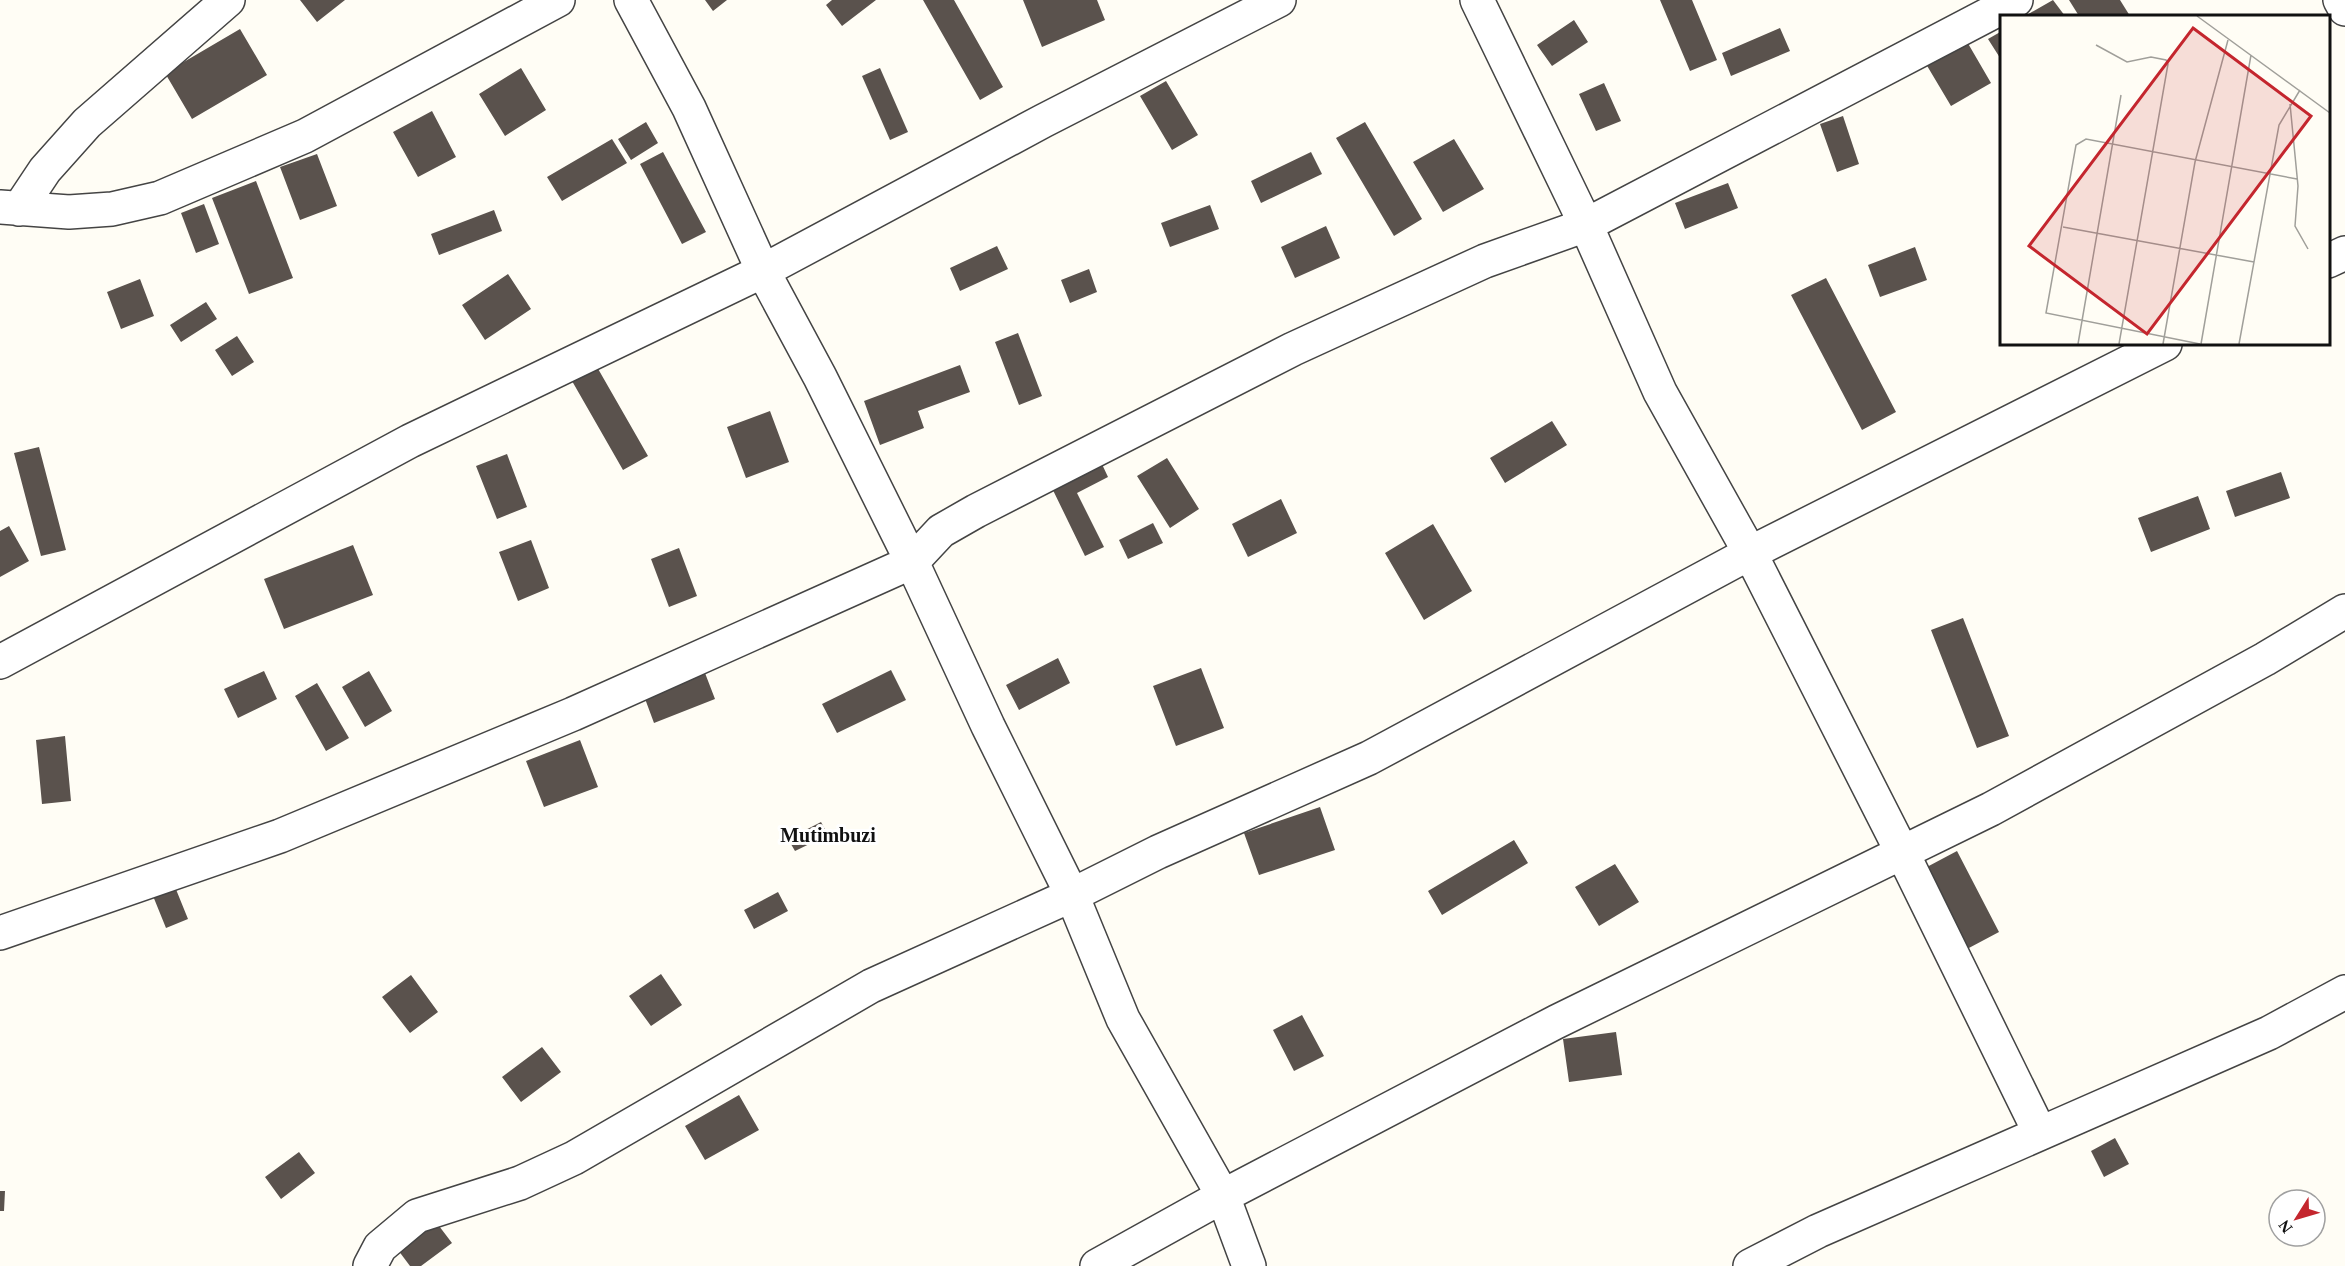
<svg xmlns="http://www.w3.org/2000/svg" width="2345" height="1266" viewBox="0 0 2345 1266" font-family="'Times New Roman',serif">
	<rect width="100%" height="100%" fill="#fffdf5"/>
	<path fill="#5a524d" d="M300,0H345L317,22Z
		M705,0H727L713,11Z
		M832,0H876L842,26L826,5Z
		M923,0H954L1003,87L980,100Z
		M1023,0H1097L1105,20L1042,47Z
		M1660,0H1692L1717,60L1690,71Z
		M2053,0L2065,16H2025Z
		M2069,0H2120L2130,16H2079Z
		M1574,20L1588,42L1552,66L1537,45Z
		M1780,28L1790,51L1731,76L1722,53Z
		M240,29L267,75L192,119L165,73Z
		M2002,31V61L1988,39Z
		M1966,40L1991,83L1951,106L1926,64Z
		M521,68L546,110L505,136L479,94Z
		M880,68L908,132L890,140L862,76Z
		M1166,81L1198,135L1172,150L1140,96Z
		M1604,83L1621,121L1596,131L1579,94Z
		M432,111L456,157L418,177L393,132Z
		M1843,116L1859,164L1837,172L1820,124Z
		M646,122L658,143L631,160L618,139Z
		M1365,122L1422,219L1394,236L1336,138Z
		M612,139L627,163L562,201L547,177Z
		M1454,139L1484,189L1443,212L1413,162Z
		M663,152L706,232L682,244L640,164Z
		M1311,152L1322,174L1261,203L1251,181Z
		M317,154L337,206L300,220L280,167Z
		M256,181L293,278L249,294L212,198Z
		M1728,183L1738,208L1685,229L1675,203Z
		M204,204L219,244L196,253L181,213Z
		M1210,205L1219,229L1170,247L1161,223Z
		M494,210L502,231L439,255L431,234Z
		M1326,226L1340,258L1295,278L1281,247Z
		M997,246L1008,269L960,291L950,268Z
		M1915,247L1927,280L1880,297L1868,265Z
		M1089,269L1097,292L1070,303L1061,280Z
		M508,274L531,309L485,340L462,305Z
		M1826,278L1896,412L1862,430L1791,295Z
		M140,279L154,316L121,329L107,292Z
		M206,302L217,319L181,342L170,325Z
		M1018,333L1042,396L1019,405L995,342Z
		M237,336L254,362L232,376L215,350Z
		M960,365L970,392L918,411L924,428L880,445L864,401Z
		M597,367L648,456L623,470L572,381Z
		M770,411L789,462L746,478L727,427Z
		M1552,421L1567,445L1505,483L1490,458Z
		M39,447L66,550L41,556L14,453Z
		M507,454L527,507L497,519L476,466Z
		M1167,458L1199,509L1170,528L1137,476Z
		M1100,460L1108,477L1077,493L1104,547L1085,556L1050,484Z
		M2281,472L2290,498L2235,517L2226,491Z
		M2198,496L2210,529L2151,552L2138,518Z
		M1281,499L1297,533L1248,557L1232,524Z
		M1153,523L1163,543L1128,559L1119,540Z
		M1433,524L1472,591L1424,620L1385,553Z
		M9,526L29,561L0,577V531Z
		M531,540L549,588L518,601L499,552Z
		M353,545L373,595L284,629L264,579Z
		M679,548L697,596L669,607L651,559Z
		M1963,618L2009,736L1977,748L1931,630Z
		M1058,658L1070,683L1019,710L1006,685Z
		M1201,668L1224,728L1176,746L1153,686Z
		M891,670L906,700L837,733L822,704Z
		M264,671L277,699L238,718L224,689Z
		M369,671L392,711L365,727L342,687Z
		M705,673L715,699L654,723L644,696Z
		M317,683L349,738L326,751L295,696Z
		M65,736L71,801L42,804L36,740Z
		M580,740L598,787L544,807L526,761Z
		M1320,807L1335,850L1259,875L1244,833Z
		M821,822L828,835L795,851L788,839Z
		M1514,840L1528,863L1442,915L1428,891Z
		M1957,851L1999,932L1967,949L1925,868Z
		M1615,864L1639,902L1599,926L1575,887Z
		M173,882L188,919L166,928L151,891Z
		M778,892L788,911L754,929L744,910Z
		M661,974L682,1005L651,1026L629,996Z
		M411,975L438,1012L410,1033L382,997Z
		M1302,1015L1324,1056L1294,1071L1273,1030Z
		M1616,1032L1622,1075L1569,1082L1563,1039Z
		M542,1047L561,1072L521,1102L502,1077Z
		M739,1095L759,1130L705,1160L685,1126Z
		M2115,1138L2129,1164L2104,1177L2091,1151Z
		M299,1152L315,1173L281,1199L265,1177Z
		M0,1191H5L4,1211H0Z
		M436,1222L452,1243L421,1266H410L398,1250Z"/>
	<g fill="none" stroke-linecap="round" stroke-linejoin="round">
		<g stroke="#444" stroke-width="36">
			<path id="minor" d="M631,0L689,108L763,271L820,377L912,562L988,726L1072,895L1123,1019L1223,1196L1249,1266
				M1477,0L1586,225L1660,392L1750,553L1903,854L2040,1133
				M2340,0L2345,9
				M0,207L69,212L112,209L160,198L305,136L558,0
				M19,209L45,170L87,123L228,0
				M2328,261L2345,253
				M0,662L410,441L763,271L1043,121L1279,0
				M0,933L280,836L573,714L912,562L941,531L976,511L1293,349L1485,261L1586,225L2016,0
				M370,1266L380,1247L417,1216L520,1183L574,1158L871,986L1072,895L1158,852L1369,758L1750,553L2165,344
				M1097,1266L1223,1196L1556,1022L1991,809L2265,659L2345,611
				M1750,1266L1818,1231L2269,1033L2345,992"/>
		</g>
		<use href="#minor" stroke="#fff" stroke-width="33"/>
	</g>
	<g text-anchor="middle" stroke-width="6" stroke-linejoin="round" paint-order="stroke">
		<g font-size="20" font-weight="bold" fill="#111" stroke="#fff">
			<text x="828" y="842">Mutimbuzi</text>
		</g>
	</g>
	<g transform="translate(2000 15)">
		<rect width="330" height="330" fill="#fffdf5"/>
		<path fill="none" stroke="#a09f9a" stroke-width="1.5" d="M197,1L330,98M96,30L127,47L151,42L166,45L168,49L119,329M290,89L298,171L295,211L308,234M63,212L254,247M78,329L121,80M163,329L195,147L228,25M200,329L46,298L76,130L86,124L297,164M201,329L251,40M239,329L279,110L300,75"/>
		<path fill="#c4262e" fill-opacity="0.15" stroke="#c4262e" stroke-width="3" d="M193,13L311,101L147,319L29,231Z"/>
		<rect width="330" height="330" fill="none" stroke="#111" stroke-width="3"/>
	</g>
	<g transform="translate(2297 1218) rotate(233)"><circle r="28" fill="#ffffff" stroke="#a0a0a0" stroke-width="1.5"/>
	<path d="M0-4.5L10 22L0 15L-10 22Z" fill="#c4262e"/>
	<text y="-9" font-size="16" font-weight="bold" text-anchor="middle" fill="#111111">N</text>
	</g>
</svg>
